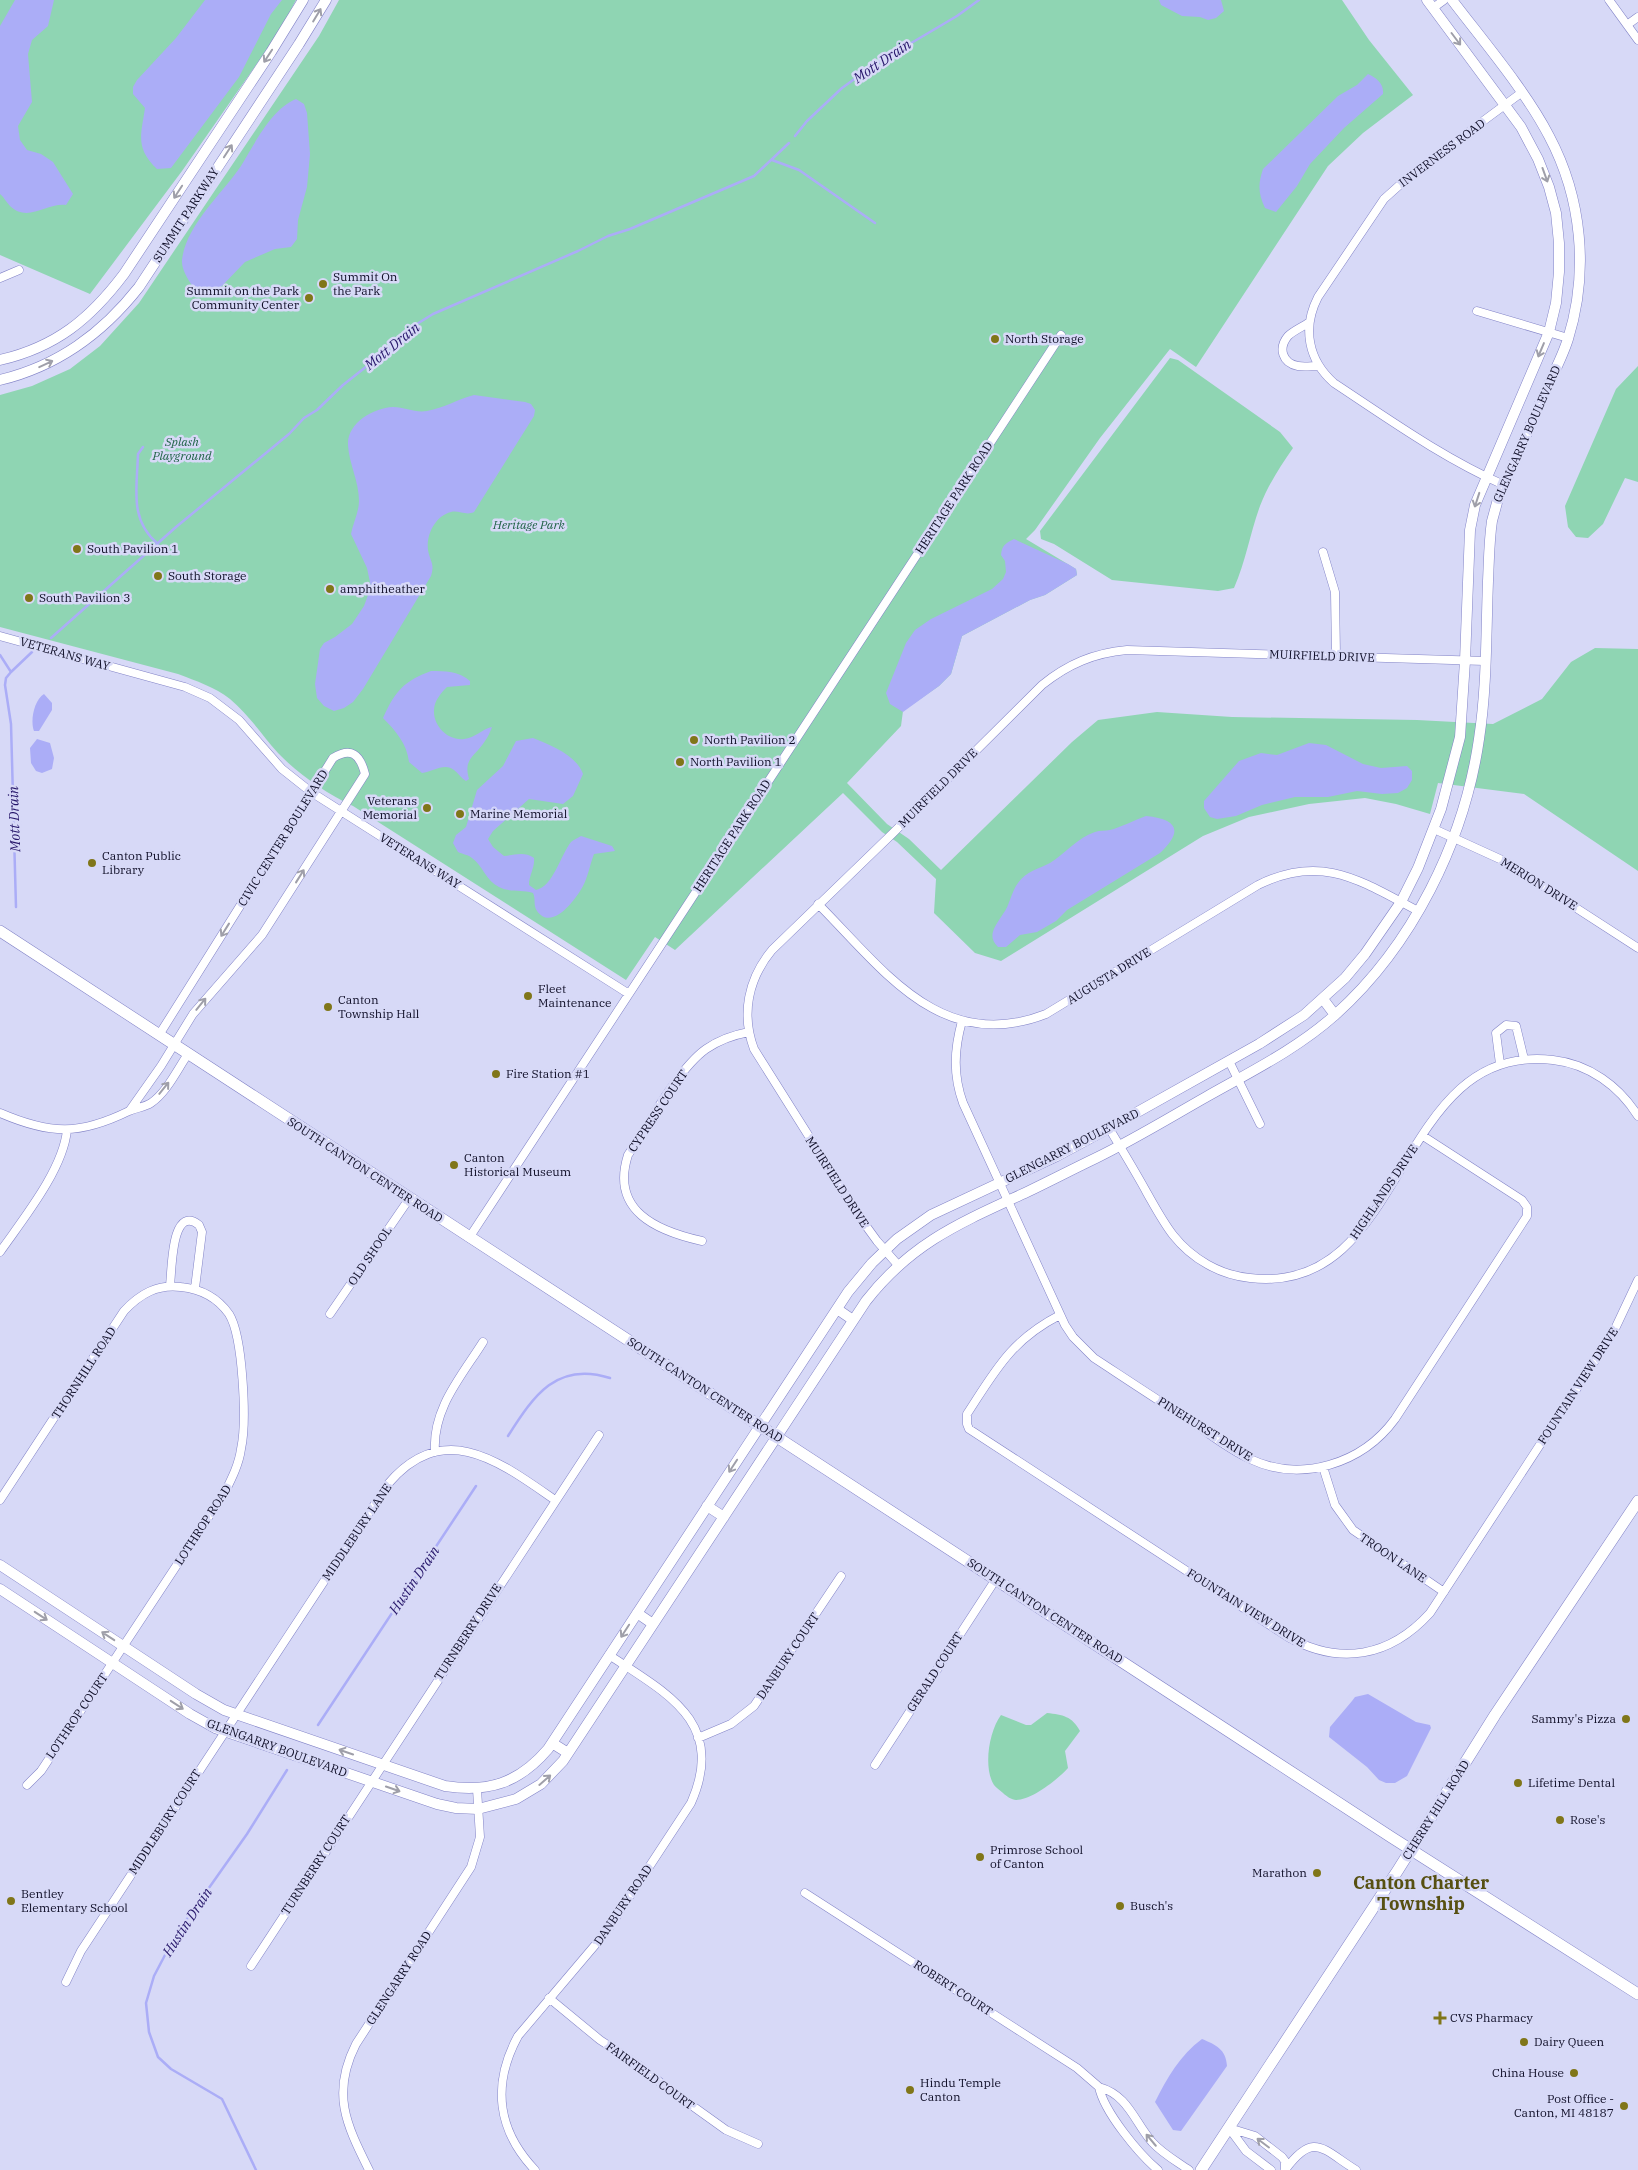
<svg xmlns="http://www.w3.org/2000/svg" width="1638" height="2170" viewBox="0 0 1638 2170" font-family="'IBM Plex Serif',serif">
	<rect width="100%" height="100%" fill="#d7d9f7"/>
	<path fill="#8fd5b3" d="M0,0H296L279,32L182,171L90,294L0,255Z
		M339,0H1342L1369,40L1413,95L1363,133L1328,166L1196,367L1170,349L1100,438L1035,530L1026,539L1076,569L1077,575L1045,595L1030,600L962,636L951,674L939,686L903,711L901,726L847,783L887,824L909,839L941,870L1072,742L1098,720L1157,712L1232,717L1417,720L1493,724L1542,699L1571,662L1595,648L1638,649V871L1524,794L1438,783L1430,814L1396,804L1365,798L1309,804L1249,817L1203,836L1001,961L975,953L934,913L936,879L897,842L882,832L843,793L675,950L655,937L626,980L353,806C326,793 299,775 278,753C262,735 249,715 230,699C215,687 196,681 178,674L0,627V395L32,386L70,369L100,346L139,303L319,36Z
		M1170,358L1178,360L1280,432L1293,448C1280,467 1268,485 1260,506C1250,533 1246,561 1234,588L1218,591L1112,580L1054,544L1041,539L1040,531Z
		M1638,366V482L1625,478L1603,524L1588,538L1576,537L1568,527L1565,506L1616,389Z
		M1047,1713C1063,1715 1072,1716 1080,1731L1065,1751L1068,1768C1058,1779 1032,1800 1016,1800C1012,1800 1006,1796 1003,1793C1000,1790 996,1788 994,1785C983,1768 989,1731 1001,1715L1026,1725H1031Z"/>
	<path fill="#abadf7" d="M15,0H54L48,26L32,40L28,54L32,102L18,126L20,140L27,150L41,154L53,162L73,194L66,205C46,203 28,223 10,206C6,202 4,197 0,194V26Z
		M205,0H282L271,14L239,77L171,168L157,169C135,148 141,135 145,108L133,94V87L137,80L176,38Z
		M1159,0H1221L1224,11L1216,18L1208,20L1200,17L1182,16L1161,5Z
		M1368,74C1377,78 1384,84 1383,94L1344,128L1310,164L1297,186L1276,212L1265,208C1258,193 1258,184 1263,169L1338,96L1357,85Z
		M296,99L304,104L307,113L310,154L307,187L298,220L297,239L291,247L275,249L245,262L219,289L207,294L196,291C190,283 181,270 182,260C186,225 222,194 241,166C254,145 271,109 296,99Z
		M474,395L525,402L531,404L535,410L534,416L474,512C466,516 459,510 451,512C435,516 426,535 428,550C430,562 435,563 431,576L363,689L353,702L344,708L334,711L324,706L317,698L315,684L320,649L324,643L335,637L352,624L364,606L371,587L367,568L351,534C353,523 359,512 359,501C359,481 349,464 348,445C347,423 373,408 393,407C405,407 415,413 427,411C444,408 458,399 474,395Z
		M1014,539L1068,564L1076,569L1077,575L1045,595L1030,600L962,636L951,674L939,686L903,712L890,704L886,693L906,643L915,630L931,619L992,589L1003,579L1006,572L1005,561L1001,555C1002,545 1006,543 1014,539Z
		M431,671C445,671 459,671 470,681V685L447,687C441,693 434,701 434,710C433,726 448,741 464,739C475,738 482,729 492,727C490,732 488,737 485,741C475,757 463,758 469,779L466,781C461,778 458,773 454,770C445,762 432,772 422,773L409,762C407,744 396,731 383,718C395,691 404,681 431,671Z
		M44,694L52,703V710L39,731H34C30,721 34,700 44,694Z
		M533,738C551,745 577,756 583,774L573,796L563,804L529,799L493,831L488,839L493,847L504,856C515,855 524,851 534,858C535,868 529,875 529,885L536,890C553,887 561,854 571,842C573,840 578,838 581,836L612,846L615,851L594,854C590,864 588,877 583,886C576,899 552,932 537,911C533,905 536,899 533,893C521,889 511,893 499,887C486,881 483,866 472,858C469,855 462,854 458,852L453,843L456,835L466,827L477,790L503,766L516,741Z
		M37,739L50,743L54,758L52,769L42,773L36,771L31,763L30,748Z
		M1309,743L1326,745L1363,764L1381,768L1407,766L1412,771V780L1407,788L1398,793L1382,794L1357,791L1328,797H1295L1262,805L1236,816L1217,819L1210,817L1204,808V801L1239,761L1261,753L1277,755Z
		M1146,816C1177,819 1184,831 1160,853L1067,910L1056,921L1037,932L1020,935L1006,947H998C986,936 996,925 1003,914C1010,905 1011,892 1018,883C1026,871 1039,869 1050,863C1065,854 1078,837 1095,832C1100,830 1105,831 1110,830C1122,827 1134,820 1146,816Z
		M1368,1694L1416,1722L1430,1725L1431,1728L1407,1776L1395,1783H1386L1379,1780L1367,1767L1329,1737L1330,1727L1352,1701L1355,1697Z
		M1202,2039C1216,2045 1226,2049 1227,2066L1181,2131L1173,2130L1155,2102C1167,2078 1180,2055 1202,2039Z"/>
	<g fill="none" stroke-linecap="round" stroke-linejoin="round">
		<path stroke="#abadf7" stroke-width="2.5" d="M795,136L807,121L842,88L874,65L957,16L979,0
			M772,160L799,170L875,223
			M143,447L138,454C137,488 129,520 158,544
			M51,638L176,527L289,434L304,418L317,410L343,385L386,351L412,327L433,314L578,251L608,236L630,229L754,176L789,143
			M0,655L11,672
			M16,907L11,724L5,685L6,678L11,672L32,652
			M508,1436C534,1395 557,1361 610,1378
			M318,1725L476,1486
			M256,2170L222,2099L171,2069L158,2057L149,2032L146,2003L154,1976L175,1936L247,1834L287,1770"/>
		<g stroke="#8283c7" stroke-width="9">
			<path id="minor" d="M1609,0L1638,40
				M1433,8L1444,0
				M1627,25L1638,17
				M0,278L19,270
				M1477,311L1568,338
				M1308,323C1302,327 1293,331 1288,336C1278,348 1282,363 1298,366C1304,367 1312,366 1318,366
				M1504,485C1443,458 1390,420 1334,383C1308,360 1302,328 1318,297L1384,199L1413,173L1521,93
				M1323,552L1335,592L1336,656
				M0,636L185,687L210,698L239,720L282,769L311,792L629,994
				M1434,829L1502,860L1638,948
				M818,904C883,969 941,1055 1046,1014L1258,885C1322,853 1361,881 1418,911
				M962,1021C954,1050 953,1075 963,1103L1065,1325L1073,1337L1094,1358C1123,1377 1153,1397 1183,1416C1205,1430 1226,1448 1250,1459C1301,1483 1362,1464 1395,1419L1527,1216V1207L1522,1200L1423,1136
				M1229,1061L1260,1124
				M1500,1064L1496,1033L1506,1025L1516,1026L1524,1059
				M130,1110L161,1066L193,1014L262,935L365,774C360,754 351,747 333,758L159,1035
				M0,1113C51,1135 80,1135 129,1111C136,1108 145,1107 151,1103C167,1092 177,1070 188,1054
				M1109,1128C1122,1150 1135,1171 1147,1193C1155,1207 1163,1222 1173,1235C1192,1259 1220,1275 1250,1278C1410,1297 1392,1041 1553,1060C1589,1064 1619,1086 1638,1116
				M469,1238L1061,335
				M702,1241C657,1231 610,1211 628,1155C648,1125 678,1069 706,1049C719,1040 733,1035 749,1032
				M0,1252C23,1219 63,1170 67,1130
				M898,1265L877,1241L861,1219L754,1049C741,1014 748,979 772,950L892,834L1042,685C1068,664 1094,653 1127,650L1485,661
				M170,1285C172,1271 171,1203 199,1225L202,1232L195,1288
				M330,1314L409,1199
				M1060,1315C1011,1340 995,1371 967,1414V1424L969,1429L1288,1637C1340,1666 1390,1657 1430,1613L1613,1333L1638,1280
				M435,1452C432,1409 461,1377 483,1342
				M1323,1467L1335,1505L1353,1530L1444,1592
				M0,1500L124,1311C140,1294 157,1284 181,1287C201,1289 217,1297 229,1314C243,1336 247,1422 241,1449C239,1464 232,1478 225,1492L41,1771L27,1785
				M698,1738L731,1724L754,1706L841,1576
				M875,1765L996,1579
				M805,1893L1077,2068L1099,2087
				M251,1966L599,1435
				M66,1982L81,1951L388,1484C444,1418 500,1462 555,1500
				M549,1998L600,2040L640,2066L666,2087L726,2130L758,2144
				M1229,2128L1255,2136L1282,2157L1285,2161V2170
				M1229,2128L1246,2151L1271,2170
				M369,2170C346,2124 331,2093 356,2044L471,1867L480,1837L477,1789
				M535,2170C497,2130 492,2084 518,2036L607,1931L691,1803C727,1722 666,1693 609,1655
				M1158,2170C1139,2154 1104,2112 1099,2087C1128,2095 1134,2121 1152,2142C1163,2154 1176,2161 1189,2170
				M1285,2170C1314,2131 1322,2149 1356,2170"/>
		</g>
		<g stroke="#8283c7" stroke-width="11">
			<path id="tertiary" d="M0,360C56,347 90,319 124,274L271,52L303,0
				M0,380C58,366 102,334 139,287L299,44L326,0
				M1323,999L1335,1015
				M837,1309L853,1320
				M707,1506L724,1517
				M0,1565L196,1694L224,1710L445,1786C488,1793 519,1783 548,1749L848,1292L872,1263L897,1239L931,1215L1057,1156L1109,1128L1259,1044L1304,1015L1345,978L1365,954L1401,902L1418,868L1441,809L1460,737L1465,661L1470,530L1475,505L1549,332L1556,303L1559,272V243L1556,213L1549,187L1538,159L1521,127L1427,0
				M0,1589L190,1714L215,1728L437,1804L456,1808L478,1809L516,1799L541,1784L563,1761L866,1301C912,1242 962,1222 1027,1192C1050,1181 1073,1169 1096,1158C1133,1140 1169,1118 1206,1097C1250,1072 1297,1049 1335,1015C1412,946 1464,842 1479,739C1487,687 1486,633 1488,581C1489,561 1489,541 1492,521L1498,499C1513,464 1529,429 1544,394C1552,376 1562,358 1568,339C1589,272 1582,198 1549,136C1525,90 1484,42 1452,0
				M637,1613L653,1624
				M552,1743L568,1753"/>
		</g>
		<g stroke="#8283c7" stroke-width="12">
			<path id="secondary" d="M0,931L1391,1837L1638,1994
				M1201,2170L1398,1870L1495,1715L1638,1501"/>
		</g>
		<use href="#minor" stroke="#fff" stroke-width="8"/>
		<use href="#tertiary" stroke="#fff" stroke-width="10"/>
		<use href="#secondary" stroke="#fff" stroke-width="11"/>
	</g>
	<defs><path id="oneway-shaft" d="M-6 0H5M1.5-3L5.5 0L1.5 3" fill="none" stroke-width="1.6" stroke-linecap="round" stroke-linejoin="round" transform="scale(1.25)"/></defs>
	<g stroke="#9f9fa9">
		<use href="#oneway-shaft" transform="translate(317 15) rotate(-59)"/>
		<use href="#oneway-shaft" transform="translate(1456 39) rotate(53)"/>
		<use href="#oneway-shaft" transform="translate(268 56) rotate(123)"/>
		<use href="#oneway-shaft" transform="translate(228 151) rotate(-57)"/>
		<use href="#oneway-shaft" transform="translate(1545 175) rotate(70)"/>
		<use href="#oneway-shaft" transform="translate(178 192) rotate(123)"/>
		<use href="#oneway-shaft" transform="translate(1541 350) rotate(113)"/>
		<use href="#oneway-shaft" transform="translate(46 364) rotate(-25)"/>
		<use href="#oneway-shaft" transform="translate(1477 500) rotate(108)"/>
		<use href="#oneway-shaft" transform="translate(300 876) rotate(-58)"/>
		<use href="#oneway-shaft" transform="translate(225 930) rotate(122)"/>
		<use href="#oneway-shaft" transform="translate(201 1004) rotate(-51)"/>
		<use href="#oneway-shaft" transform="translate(164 1088) rotate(-51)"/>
		<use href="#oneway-shaft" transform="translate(733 1466) rotate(123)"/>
		<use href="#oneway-shaft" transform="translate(41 1616) rotate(33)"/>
		<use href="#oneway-shaft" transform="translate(625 1631) rotate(123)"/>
		<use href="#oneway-shaft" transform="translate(108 1636) rotate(-147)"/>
		<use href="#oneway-shaft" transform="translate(177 1705) rotate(33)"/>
		<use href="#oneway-shaft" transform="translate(346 1752) rotate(-161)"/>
		<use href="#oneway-shaft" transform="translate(545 1780) rotate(-41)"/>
		<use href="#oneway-shaft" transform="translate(393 1789) rotate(19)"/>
		<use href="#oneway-shaft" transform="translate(1151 2140) rotate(-130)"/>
		<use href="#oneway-shaft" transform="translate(1263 2143) rotate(-143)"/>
	</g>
	<g fill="#807619" stroke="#d7d9f7" stroke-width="2">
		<circle cx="323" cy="284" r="5"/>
		<circle cx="309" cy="298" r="5"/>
		<circle cx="995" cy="339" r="5"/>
		<circle cx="77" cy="549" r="5"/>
		<circle cx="158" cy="576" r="5"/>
		<circle cx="330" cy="589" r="5"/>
		<circle cx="29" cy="598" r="5"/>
		<circle cx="694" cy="740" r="5"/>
		<circle cx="680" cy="762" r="5"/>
		<circle cx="427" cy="808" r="5"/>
		<circle cx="460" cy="814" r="5"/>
		<circle cx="92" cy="863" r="5"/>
		<circle cx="528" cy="996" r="5"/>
		<circle cx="328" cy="1007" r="5"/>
		<circle cx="496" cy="1074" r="5"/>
		<circle cx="454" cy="1165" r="5"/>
		<circle cx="1626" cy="1719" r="5"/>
		<circle cx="1518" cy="1783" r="5"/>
		<circle cx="1560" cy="1820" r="5"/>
		<circle cx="980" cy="1857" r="5"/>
		<circle cx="1317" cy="1873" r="5"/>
		<circle cx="11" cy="1901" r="5"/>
		<circle cx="1120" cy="1906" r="5"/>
		<path d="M1437.5 2010.5h5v5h5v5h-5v5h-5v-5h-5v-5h5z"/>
		<circle cx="1524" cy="2042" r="5"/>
		<circle cx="1574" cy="2073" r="5"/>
		<circle cx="910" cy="2090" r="5"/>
		<circle cx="1624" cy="2106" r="5"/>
	</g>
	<g text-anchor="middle" stroke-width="5" stroke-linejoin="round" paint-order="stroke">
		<g font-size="12" fill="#0f0e27" stroke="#d7d9f7">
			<text transform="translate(1442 153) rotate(-37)" y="4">INVERNESS ROAD</text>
			<text transform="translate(186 215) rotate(-57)" y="4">SUMMIT PARKWAY</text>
			<text transform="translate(1527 434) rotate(-66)" y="4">GLENGARRY BOULEVARD</text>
			<text transform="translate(954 498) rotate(-57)" y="4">HERITAGE PARK ROAD</text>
			<text transform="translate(65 654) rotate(16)" y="4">VETERANS WAY</text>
			<text transform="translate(1322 656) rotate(2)" y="4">MUIRFIELD DRIVE</text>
			<text transform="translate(938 788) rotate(-45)" y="4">MUIRFIELD DRIVE</text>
			<text transform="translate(732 836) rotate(-57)" y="4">HERITAGE PARK ROAD</text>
			<text transform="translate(283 838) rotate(-58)" y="4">CIVIC CENTER BOULEVARD</text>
			<text transform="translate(420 861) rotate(32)" y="4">VETERANS WAY</text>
			<text transform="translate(1539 884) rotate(32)" y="4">MERION DRIVE</text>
			<text transform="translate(1109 976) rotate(-32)" y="4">AUGUSTA DRIVE</text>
			<text transform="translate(658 1111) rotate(-56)" y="4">CYPRESS COURT</text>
			<text transform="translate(1072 1146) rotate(-27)" y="4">GLENGARRY BOULEVARD</text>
			<text transform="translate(365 1170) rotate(33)" y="4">SOUTH CANTON CENTER ROAD</text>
			<text transform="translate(837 1182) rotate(57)" y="4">MUIRFIELD DRIVE</text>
			<text transform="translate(1384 1192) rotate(-56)" y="4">HIGHLANDS DRIVE</text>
			<text transform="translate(370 1256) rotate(-56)" y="4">OLD SHOOL</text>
			<text transform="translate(84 1373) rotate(-57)" y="4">THORNHILL ROAD</text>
			<text transform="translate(1578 1386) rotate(-57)" y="4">FOUNTAIN VIEW DRIVE</text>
			<text transform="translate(705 1390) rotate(33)" y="4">SOUTH CANTON CENTER ROAD</text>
			<text transform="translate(1205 1429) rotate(32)" y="4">PINEHURST DRIVE</text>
			<text transform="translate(203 1525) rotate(-57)" y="4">LOTHROP ROAD</text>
			<text transform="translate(357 1532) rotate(-56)" y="4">MIDDLEBURY LANE</text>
			<text transform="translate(1393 1558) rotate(34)" y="4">TROON LANE</text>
			<text transform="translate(1246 1608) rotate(32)" y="4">FOUNTAIN VIEW DRIVE</text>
			<text transform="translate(1045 1611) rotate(33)" y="4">SOUTH CANTON CENTER ROAD</text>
			<text transform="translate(468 1632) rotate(-57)" y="4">TURNBERRY DRIVE</text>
			<text transform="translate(788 1656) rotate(-56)" y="4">DANBURY COURT</text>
			<text transform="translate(935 1672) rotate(-57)" y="4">GERALD COURT</text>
			<text transform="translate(77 1716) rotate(-56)" y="4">LOTHROP COURT</text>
			<text transform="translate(277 1748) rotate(20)" y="4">GLENGARRY BOULEVARD</text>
			<text transform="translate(1436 1810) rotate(-58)" y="4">CHERRY HILL ROAD</text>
			<text transform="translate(165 1822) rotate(-57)" y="4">MIDDLEBURY COURT</text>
			<text transform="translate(316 1865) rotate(-57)" y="4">TURNBERRY COURT</text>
			<text transform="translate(623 1905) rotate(-56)" y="4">DANBURY ROAD</text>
			<text transform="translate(399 1978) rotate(-57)" y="4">GLENGARRY ROAD</text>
			<text transform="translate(953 1988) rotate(33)" y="4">ROBERT COURT</text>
			<text transform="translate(650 2076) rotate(36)" y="4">FAIRFIELD COURT</text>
		</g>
		<g font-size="12" fill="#0f0e27" stroke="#d7d9f7" text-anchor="start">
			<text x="333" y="281">Summit On<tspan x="333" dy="14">the Park</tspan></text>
			<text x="299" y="295" text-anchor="end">Summit on the Park<tspan x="299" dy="14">Community Center</tspan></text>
			<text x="1005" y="343">North Storage</text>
			<text x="87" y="553">South Pavilion 1</text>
			<text x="168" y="580">South Storage</text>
			<text x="340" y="593">amphitheather</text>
			<text x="39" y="602">South Pavilion 3</text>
			<text x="704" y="744">North Pavilion 2</text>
			<text x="690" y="766">North Pavilion 1</text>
			<text x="417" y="805" text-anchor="end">Veterans<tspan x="417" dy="14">Memorial</tspan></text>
			<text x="470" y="818">Marine Memorial</text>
			<text x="102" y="860">Canton Public<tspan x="102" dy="14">Library</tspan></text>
			<text x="538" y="993">Fleet<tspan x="538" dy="14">Maintenance</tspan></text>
			<text x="338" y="1004">Canton<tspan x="338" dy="14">Township Hall</tspan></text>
			<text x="506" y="1078">Fire Station #1</text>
			<text x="464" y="1162">Canton<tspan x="464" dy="14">Historical Museum</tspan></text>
			<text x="1616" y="1723" text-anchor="end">Sammy's Pizza</text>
			<text x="1528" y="1787">Lifetime Dental</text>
			<text x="1570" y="1824">Rose's</text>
			<text x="990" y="1854">Primrose School<tspan x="990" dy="14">of Canton</tspan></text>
			<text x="1307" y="1877" text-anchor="end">Marathon</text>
			<text x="21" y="1898">Bentley<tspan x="21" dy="14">Elementary School</tspan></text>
			<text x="1130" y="1910">Busch's</text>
			<text x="1450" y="2022">CVS Pharmacy</text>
			<text x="1534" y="2046">Dairy Queen</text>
			<text x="1564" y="2077" text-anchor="end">China House</text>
			<text x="920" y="2087">Hindu Temple<tspan x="920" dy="14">Canton</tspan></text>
			<text x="1614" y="2103" text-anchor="end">Post Office -<tspan x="1614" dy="14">Canton, MI 48187</tspan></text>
		</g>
		<g font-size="12" font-style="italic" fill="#206347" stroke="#d7d9f7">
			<text x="182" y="446">Splash<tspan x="182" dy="14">Playground</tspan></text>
			<text x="529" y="529">Heritage Park</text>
		</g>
		<g font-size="14" font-style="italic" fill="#26166a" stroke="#d7d9f7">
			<text transform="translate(882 61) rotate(-34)" y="5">Mott Drain</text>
			<text transform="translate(392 346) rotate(-39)" y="5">Mott Drain</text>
			<text transform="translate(14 819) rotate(-92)" y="5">Mott Drain</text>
			<text transform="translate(414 1580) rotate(-56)" y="5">Hustin Drain</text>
			<text transform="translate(187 1922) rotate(-57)" y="5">Hustin Drain</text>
		</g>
		<g font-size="18" font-weight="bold" fill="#575012" stroke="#d7d9f7">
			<text x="1421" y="1889">Canton Charter<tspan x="1421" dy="21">Township</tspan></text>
		</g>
	</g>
</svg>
